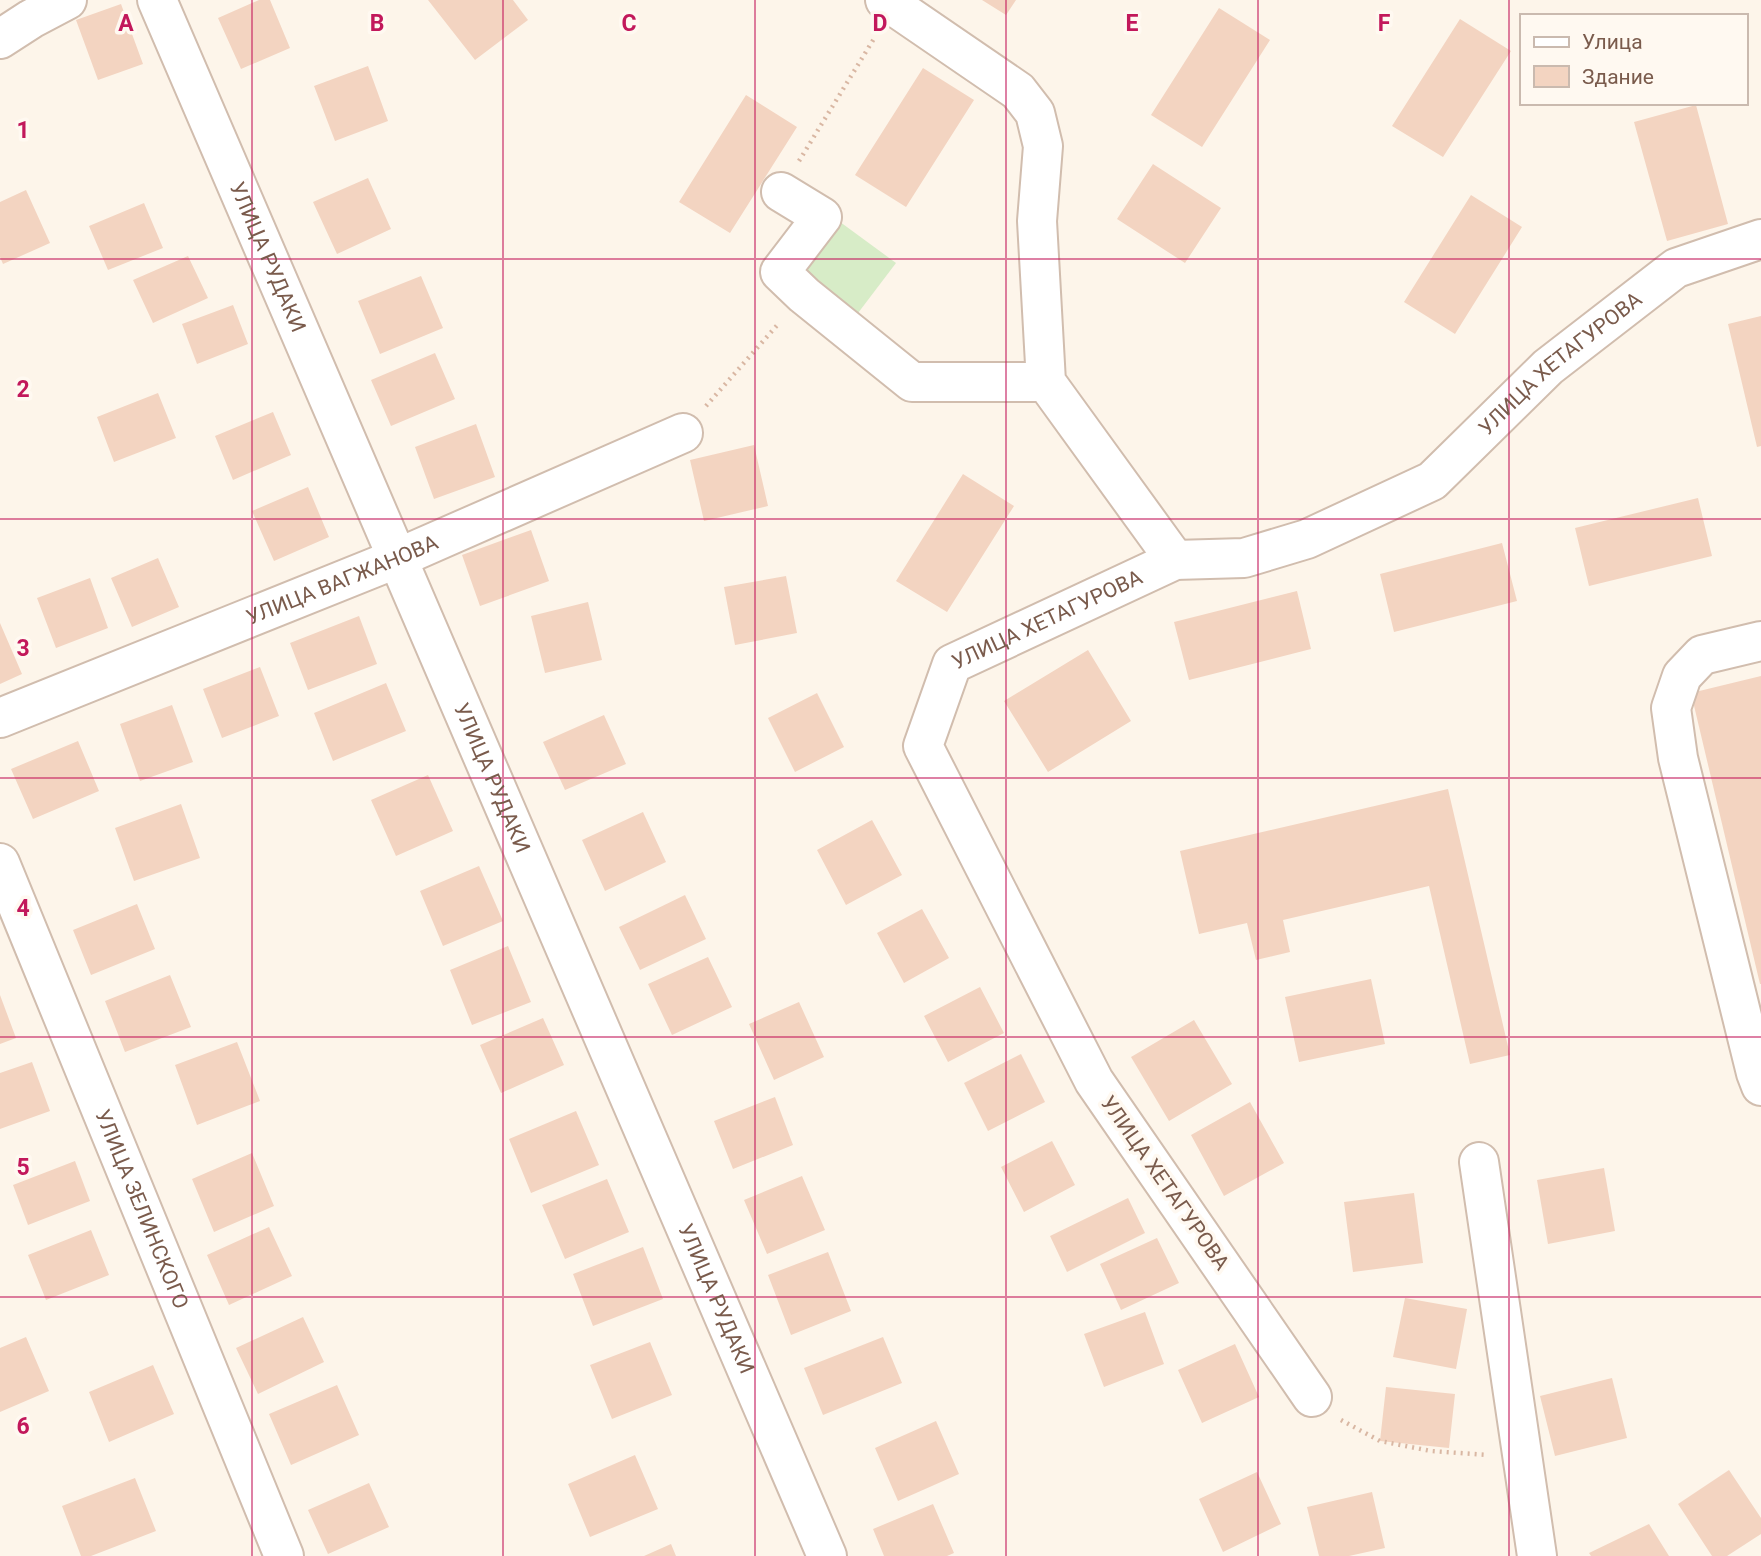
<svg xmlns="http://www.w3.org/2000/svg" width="1761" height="1556" viewBox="0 0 1761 1556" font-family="Roboto,sans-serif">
	<rect width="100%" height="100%" fill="#fdf5ea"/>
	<path fill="#d7ecc7" d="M836,219L896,263L855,317L796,269Z"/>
	<path fill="#f3d4c1" d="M259,0H270L290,48L241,69L218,18Z
		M428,0H513L528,20L475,60Z
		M982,0H1016L1006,15Z
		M121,4L143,64L98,80L76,20Z
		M1219,8L1270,40L1202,147L1151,115Z
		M1460,19L1511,51L1443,157L1392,126Z
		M368,66L388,121L335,141L314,86Z
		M923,68L974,100L906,207L855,175Z
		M746,95L797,127L730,233L679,202Z
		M1696,105L1728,224L1667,241L1634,122Z
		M1153,164L1221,208L1185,263L1117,219Z
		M368,178L391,229L337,254L313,202Z
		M26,190L50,243L3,264L0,257V202Z
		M1471,195L1522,227L1455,334L1404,302Z
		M144,203L163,248L108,270L89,226Z
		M188,256L208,298L153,323L133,280Z
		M421,276L443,328L380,354L358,301Z
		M233,305L248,344L197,364L182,324Z
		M1761,316V446L1757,447L1728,324Z
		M435,353L455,399L391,426L371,380Z
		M158,393L176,438L114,462L97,417Z
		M273,412L291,455L233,480L215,436Z
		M476,424L495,477L434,499L415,447Z
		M754,445L768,506L704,521L690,460Z
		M963,474L1014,506L947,612L896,581Z
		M308,487L329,537L274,561L252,511Z
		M1698,498L1712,556L1589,586L1575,528Z
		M531,530L549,581L480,606L462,555Z
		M1502,543L1517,601L1394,632L1380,574Z
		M158,558L179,607L132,627L111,578Z
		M786,576L797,633L735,645L724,587Z
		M90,578L108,628L56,648L37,598Z
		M1297,591L1311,649L1189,680L1174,622Z
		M588,602L602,660L545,673L531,616Z
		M359,616L377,664L308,690L290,643Z
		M0,623L22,674L0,684Z
		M1088,650L1131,721L1048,772L1004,701Z
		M260,667L279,716L222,738L203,689Z
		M1761,676V984H1760L1691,693Z
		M386,683L406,731L333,761L314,713Z
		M817,693L844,747L795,772L768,718Z
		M172,705L193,762L140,781L120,724Z
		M604,715L626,764L565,790L543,742Z
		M78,741L99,791L33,819L11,769Z
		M428,775L453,831L396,856L371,800Z
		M1448,789L1510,1055L1470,1064L1429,886L1283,920L1290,952L1256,960L1247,923L1199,934L1180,851Z
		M181,804L200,858L134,881L115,828Z
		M643,812L666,862L605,891L582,840Z
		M872,820L902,875L846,905L817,850Z
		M479,866L503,921L443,946L420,891Z
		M685,895L706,939L640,970L619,927Z
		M137,904L155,949L91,975L73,930Z
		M922,909L949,958L904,983L877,933Z
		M508,946L531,1002L472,1025L450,970Z
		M708,957L732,1007L672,1035L648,984Z
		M170,975L191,1027L125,1052L105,1001Z
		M1371,979L1385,1044L1299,1062L1285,997Z
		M980,987L1004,1033L948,1062L924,1016Z
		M0,995L16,1038L0,1044Z
		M799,1002L824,1057L774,1080L749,1024Z
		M543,1018L564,1065L501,1093L480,1045Z
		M1194,1020L1232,1084L1169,1121L1131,1057Z
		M237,1042L260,1101L197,1125L175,1065Z
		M1021,1054L1045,1102L988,1131L964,1083Z
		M32,1062L50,1111L0,1129V1073Z
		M775,1097L793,1145L733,1169L714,1121Z
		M1250,1102L1284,1163L1224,1196L1191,1135Z
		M576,1111L599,1165L531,1193L509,1139Z
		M1052,1141L1075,1185L1024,1212L1001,1167Z
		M252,1153L274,1206L214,1232L192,1179Z
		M75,1161L90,1201L28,1225L13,1185Z
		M1604,1168L1615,1231L1548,1244L1537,1180Z
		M802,1176L825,1230L767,1254L744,1200Z
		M607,1179L629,1232L565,1259L542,1205Z
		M1414,1193L1423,1263L1353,1272L1344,1202Z
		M1128,1198L1145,1233L1067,1272L1050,1236Z
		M269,1227L292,1276L229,1305L207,1255Z
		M91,1230L109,1275L46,1300L28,1255Z
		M1157,1238L1179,1283L1121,1310L1100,1264Z
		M643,1247L663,1299L593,1326L573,1274Z
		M828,1252L851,1311L791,1335L768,1275Z
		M1405,1298L1467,1309L1456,1369L1393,1357Z
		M1145,1312L1164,1364L1104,1387L1084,1334Z
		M303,1317L324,1362L258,1394L236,1348Z
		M26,1337L49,1391L0,1412V1348Z
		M883,1337L902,1383L823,1415L804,1368Z
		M650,1342L672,1395L612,1419L590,1365Z
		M1235,1344L1259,1397L1202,1423L1178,1370Z
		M153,1365L174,1414L109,1442L89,1392Z
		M1612,1378L1627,1438L1555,1456L1540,1396Z
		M337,1385L359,1435L291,1465L269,1414Z
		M1386,1387L1455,1394L1449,1448L1380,1441Z
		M936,1421L959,1474L898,1501L875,1448Z
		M635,1455L658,1509L590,1537L568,1484Z
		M1729,1470L1761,1518V1534L1727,1556H1712L1678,1504Z
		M1257,1472L1281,1524L1223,1552L1199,1499Z
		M135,1478L156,1531L91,1556H81L62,1506Z
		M369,1483L389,1527L328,1554L308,1510Z
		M1372,1492L1385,1548L1349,1556H1319L1307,1507Z
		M933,1504L954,1553L947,1556H884L873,1529Z
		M1649,1524L1669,1556H1591L1589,1553Z
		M671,1544L676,1556H644Z"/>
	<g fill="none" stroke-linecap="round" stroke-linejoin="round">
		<g stroke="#d1bdae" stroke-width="42">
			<g id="minor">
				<path id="s1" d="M157,0L827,1556"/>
				<path d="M885,0L1018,91L1035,113L1043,146L1037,221L1046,382L1175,560"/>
				<path d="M0,39L31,19L67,0"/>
				<path d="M781,192L822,217L780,272L804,295L912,382H1046"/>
				<path d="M1761,641L1702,655L1682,676L1671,708L1678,758L1756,1073L1761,1086"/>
				<path id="s2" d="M0,718L398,558L683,433"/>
				<path id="s3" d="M0,863L284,1556"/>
				<path d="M1479,1162L1537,1556"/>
				<path id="s4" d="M1312,1397L1094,1081L923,746L952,664L1175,560L1244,558L1307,539L1432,481L1548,367L1676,268L1761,239"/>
			</g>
		</g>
		<path stroke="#d9b7a3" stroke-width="4.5" stroke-dasharray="2 5" stroke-linecap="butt" d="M799,161L875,37
			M706,406L779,323
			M1341,1420L1380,1441L1431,1451L1487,1455"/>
		<use href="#minor" stroke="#fff" stroke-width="38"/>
	</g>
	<path fill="none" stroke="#c2185b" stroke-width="2" stroke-opacity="0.55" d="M252,0V1556M503,0V1556M755,0V1556M1006,0V1556M1258,0V1556M1509,0V1556M0,259H1761M0,519H1761M0,778H1761M0,1037H1761M0,1297H1761"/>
	<g text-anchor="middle" stroke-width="7" stroke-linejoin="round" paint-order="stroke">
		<g font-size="21" fill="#7a5b4c" stroke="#fff9f1">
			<text dy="7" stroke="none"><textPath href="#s1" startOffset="280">УЛИЦА РУДАКИ</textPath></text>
			<text dy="7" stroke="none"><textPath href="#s4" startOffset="1540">УЛИЦА ХЕТАГУРОВА</textPath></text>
			<text dy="7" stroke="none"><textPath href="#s2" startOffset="369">УЛИЦА ВАГЖАНОВА</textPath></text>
			<text dy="7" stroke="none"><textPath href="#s4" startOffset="952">УЛИЦА ХЕТАГУРОВА</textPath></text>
			<text dy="7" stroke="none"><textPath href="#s1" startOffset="847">УЛИЦА РУДАКИ</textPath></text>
			<text transform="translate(1165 1183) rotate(55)" y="7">УЛИЦА ХЕТАГУРОВА</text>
			<text dy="7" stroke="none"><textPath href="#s3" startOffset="374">УЛИЦА ЗЕЛИНСКОГО</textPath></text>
			<text dy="7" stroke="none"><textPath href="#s1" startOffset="1414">УЛИЦА РУДАКИ</textPath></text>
		</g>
	</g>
	<g font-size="23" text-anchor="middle" font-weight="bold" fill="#c2185b" stroke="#fff9f1" stroke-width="7" stroke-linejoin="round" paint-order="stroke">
		<text x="126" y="31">A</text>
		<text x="377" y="31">B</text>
		<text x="629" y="31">C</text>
		<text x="880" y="31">D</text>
		<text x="1132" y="31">E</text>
		<text x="1384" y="31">F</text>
		<text x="23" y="138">1</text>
		<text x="23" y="397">2</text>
		<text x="23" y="656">3</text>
		<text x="23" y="916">4</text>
		<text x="23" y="1175">5</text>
		<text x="23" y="1434">6</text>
	</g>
	<rect x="1520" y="14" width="228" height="91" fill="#fff9f1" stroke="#cabaaf" stroke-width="2"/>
	<rect x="1534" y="37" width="35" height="10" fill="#ffffff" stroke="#cabaaf" stroke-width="2"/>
	<text x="1582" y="49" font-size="21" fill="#7a5b4c">Улица</text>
	<rect x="1534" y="66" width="35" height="21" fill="#f3d4c1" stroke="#cabaaf" stroke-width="2"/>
	<text x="1582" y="84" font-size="21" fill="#7a5b4c">Здание</text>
</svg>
